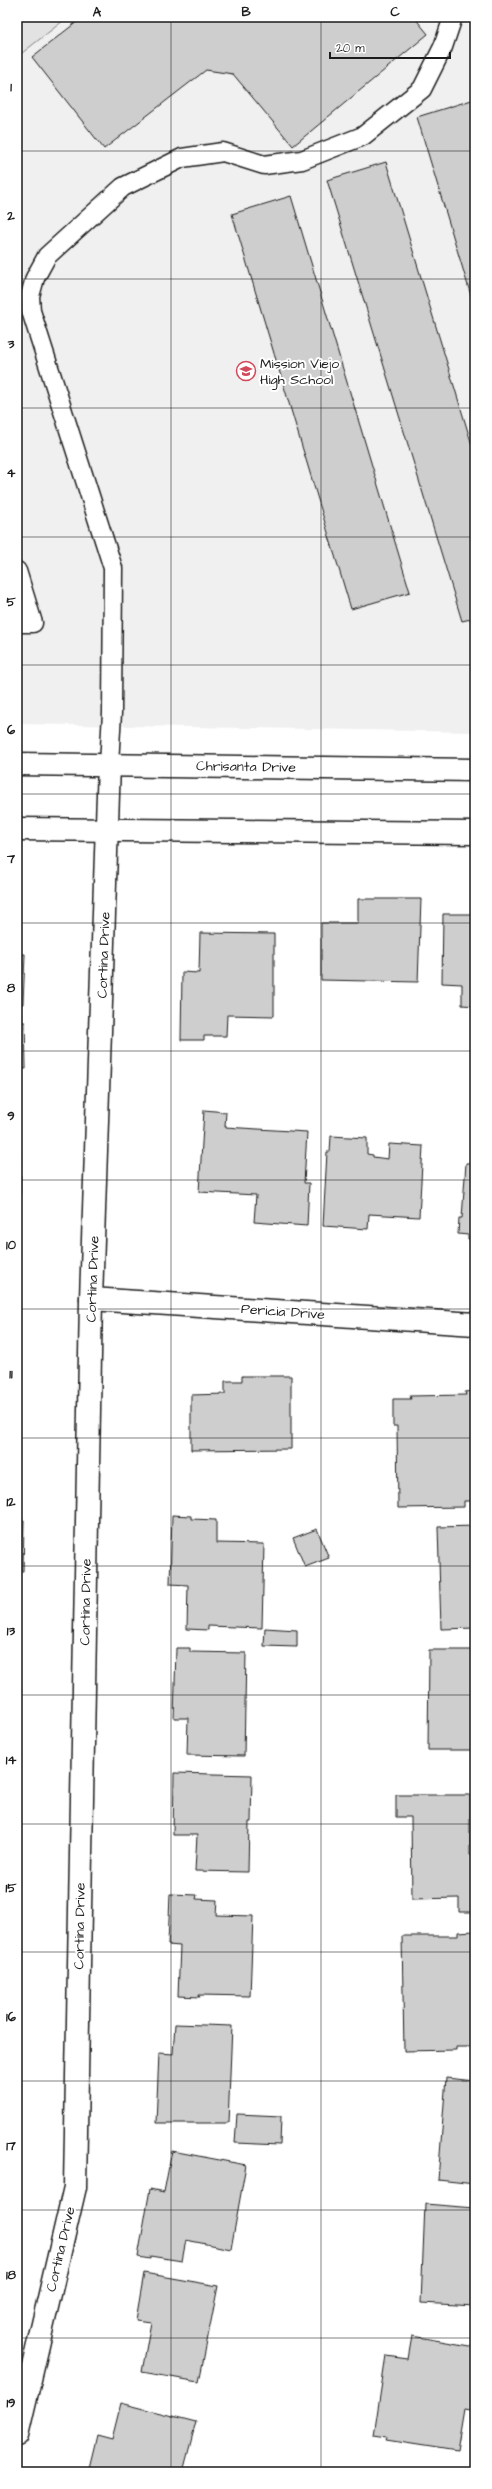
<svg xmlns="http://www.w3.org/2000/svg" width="492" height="2489" viewBox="0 0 492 2489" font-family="'Architects Daughter',sans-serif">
	<rect width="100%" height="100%" fill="#fff"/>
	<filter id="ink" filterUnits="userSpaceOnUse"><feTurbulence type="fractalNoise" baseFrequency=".025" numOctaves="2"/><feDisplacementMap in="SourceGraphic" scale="8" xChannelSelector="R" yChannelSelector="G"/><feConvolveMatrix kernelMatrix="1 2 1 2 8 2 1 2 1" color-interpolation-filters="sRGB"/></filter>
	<g filter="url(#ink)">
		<path fill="#f0f0f0" d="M17,17H475V732L17,724Z"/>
		<path fill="#e2e2e2" stroke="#7f7f7f" d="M17,17H68L17,57Z"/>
		<path fill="#cecece" stroke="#1c1c1c" d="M83,17H414L428,34L293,146L233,74L206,70L104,149L32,57Z
			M475,99V309L417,117Z
			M386,162L475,455V618L462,621L327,180Z
			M291,196L410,592L351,609L232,214Z
			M358,899H421L418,982L321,980V923H358Z
			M443,914H475V1006L462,1005V984L442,983Z
			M200,933L274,934V1016L227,1015L226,1036H204V1040H181L182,972L199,973Z
			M17,954H25L23,1004H17Z
			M17,1022H25L26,1069L17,1068Z
			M204,1110L226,1112L225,1127L307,1132L304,1183H309L307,1226L254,1222L256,1195L199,1192Z
			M331,1136L367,1138V1154L373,1155V1157L388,1159L389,1144L423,1146L419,1217L369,1214L368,1229L323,1226L327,1152H330Z
			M17,1158H21L20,1207H17Z
			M466,1163H475V1239H468V1235L458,1234L459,1218H462Z
			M242,1376H291V1449L191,1450V1395L225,1394V1381H242Z
			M475,1391V1501H464V1507L398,1508L397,1426H393V1399H411L410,1396L466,1395L465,1392Z
			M172,1515L191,1516V1519L216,1520V1543L264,1544L262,1628L208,1626V1630L187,1629L188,1585L170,1584Z
			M17,1521H24L23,1571H17Z
			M475,1526V1628L441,1629L438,1527Z
			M317,1529L329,1558L305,1567L293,1538Z
			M265,1628L297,1630V1647L264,1646Z
			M176,1648H190V1652L246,1653L244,1756L187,1755L188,1718H174Z
			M429,1650H475V1750H428Z
			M174,1773L252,1775L251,1822H249L248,1872L195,1871L197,1835H173Z
			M396,1795H470V1855H475V1912H459V1898L412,1899L411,1817H396Z
			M170,1894L197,1895L196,1899L217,1900L216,1915L253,1916L250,1996L199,1995L200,1997L178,1996L180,1946L168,1945Z
			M475,1931V2047H456V2050L404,2051L402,1936H458V1932Z
			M175,2024L232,2026L228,2123H156L159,2053L173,2054Z
			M446,2078L475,2081V2184L438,2180Z
			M237,2114L281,2116L280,2145L235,2143Z
			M172,2151L246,2165L231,2249L186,2240L182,2261L150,2256V2259L138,2257L150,2189L164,2192Z
			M425,2204L475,2208V2306L421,2303Z
			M144,2273L218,2286L199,2382L142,2372L151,2322L136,2320Z
			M412,2336L475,2347V2411L464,2409L457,2451L386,2440L387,2437L374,2435L386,2356L408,2359Z
			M121,2403L196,2422L183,2472H88L97,2435L112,2439Z"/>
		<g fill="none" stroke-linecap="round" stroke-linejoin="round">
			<g stroke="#1c1c1c" stroke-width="21">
				<path id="service" d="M17,571L33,623H17
					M109,764L112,713L113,568L31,311L30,296L35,278L47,256L123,187L182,158L223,152L264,165L302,160L363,136L422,89L443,47L453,17"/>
			</g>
			<g stroke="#1c1c1c" stroke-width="25">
				<path id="minor" d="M17,2435L75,2187L91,1299L109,764"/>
			</g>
			<g stroke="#1c1c1c" stroke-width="25">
				<path id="tertiary" d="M17,764L475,770
					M17,829L475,833
					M91,1299L475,1324"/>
			</g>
			<use href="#service" stroke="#fff" stroke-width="18"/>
			<use href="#minor" stroke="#fff" stroke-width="22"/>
			<use href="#tertiary" stroke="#fff" stroke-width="22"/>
		</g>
	</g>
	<path fill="none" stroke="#1c1c1c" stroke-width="1" stroke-opacity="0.55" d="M171,17V2472M321,17V2472M17,151H475M17,279H475M17,408H475M17,537H475M17,665H475M17,794H475M17,923H475M17,1051H475M17,1180H475M17,1309H475M17,1438H475M17,1566H475M17,1695H475M17,1824H475M17,1952H475M17,2081H475M17,2210H475M17,2338H475"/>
	<defs>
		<g id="school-ring" transform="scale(1)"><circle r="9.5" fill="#fff" stroke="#d1495b" stroke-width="1.5"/><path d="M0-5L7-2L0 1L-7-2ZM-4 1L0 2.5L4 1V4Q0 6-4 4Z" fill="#d1495b"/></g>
	</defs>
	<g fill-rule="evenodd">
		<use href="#school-ring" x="246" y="371"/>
	</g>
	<g text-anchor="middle" stroke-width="4" stroke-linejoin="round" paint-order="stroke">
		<g font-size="14" fill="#1c1c1c" stroke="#fff" text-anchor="start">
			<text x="260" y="368">Mission Viejo<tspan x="260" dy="16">High School</tspan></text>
		</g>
		<g font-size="14" fill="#1c1c1c" stroke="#fff">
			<text transform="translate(246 766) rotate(1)" y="5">Chrisanta Drive</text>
			<text transform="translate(103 955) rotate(-88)" y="5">Cortina Drive</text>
			<text transform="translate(92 1279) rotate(-88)" y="5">Cortina Drive</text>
			<text transform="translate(283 1311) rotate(4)" y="5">Pericia Drive</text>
			<text transform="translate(85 1602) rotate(-89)" y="5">Cortina Drive</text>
			<text transform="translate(79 1926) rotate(-89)" y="5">Cortina Drive</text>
			<text transform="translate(60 2249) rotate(-77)" y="5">Cortina Drive</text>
		</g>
	</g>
	<rect width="492" height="2489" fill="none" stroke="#fff" stroke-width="44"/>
	<path d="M330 52v6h120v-6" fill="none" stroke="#1c1c1c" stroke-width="2"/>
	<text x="336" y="52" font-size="12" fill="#1c1c1c" stroke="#ffffff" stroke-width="3" paint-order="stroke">20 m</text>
	<rect x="22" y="22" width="448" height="2445" fill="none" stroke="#1c1c1c" stroke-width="1.5"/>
	<g font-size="13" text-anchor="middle" font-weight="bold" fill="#1c1c1c">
		<text x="97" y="16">A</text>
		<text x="246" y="16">B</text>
		<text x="395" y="16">C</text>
		<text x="11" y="91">1</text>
		<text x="11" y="220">2</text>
		<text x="11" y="348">3</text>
		<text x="11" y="477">4</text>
		<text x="11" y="606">5</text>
		<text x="11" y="734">6</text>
		<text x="11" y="863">7</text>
		<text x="11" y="992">8</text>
		<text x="11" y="1120">9</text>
		<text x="11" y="1249">10</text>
		<text x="11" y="1378">11</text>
		<text x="11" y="1506">12</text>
		<text x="11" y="1635">13</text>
		<text x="11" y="1764">14</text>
		<text x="11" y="1892">15</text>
		<text x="11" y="2021">16</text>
		<text x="11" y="2150">17</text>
		<text x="11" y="2279">18</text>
		<text x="11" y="2407">19</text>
	</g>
</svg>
